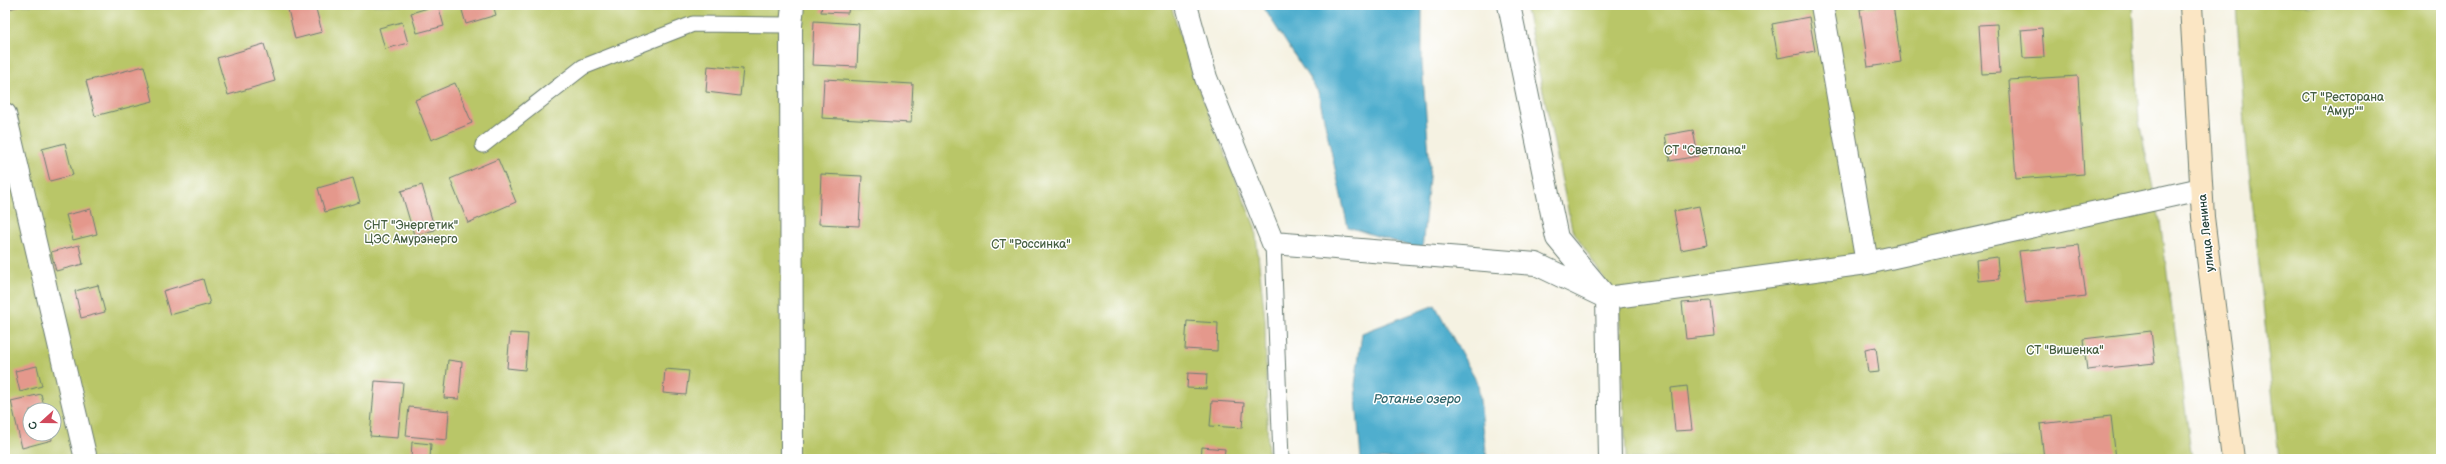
<svg xmlns="http://www.w3.org/2000/svg" width="2446" height="464" viewBox="0 0 2446 464" font-family="'Balsamiq Sans',sans-serif">
	<rect width="100%" height="100%" fill="#fff"/>
	<filter id="ink" filterUnits="userSpaceOnUse"><feTurbulence type="fractalNoise" baseFrequency=".025" numOctaves="2"/><feDisplacementMap in="SourceGraphic" scale="8" xChannelSelector="R" yChannelSelector="G"/><feConvolveMatrix kernelMatrix="1 2 1 2 8 2 1 2 1" color-interpolation-filters="sRGB"/></filter>
	<filter id="wash" filterUnits="userSpaceOnUse"><feTurbulence type="fractalNoise" baseFrequency=".012" numOctaves="4" result="noise"/><feDisplacementMap in="SourceGraphic" scale="16" xChannelSelector="R" yChannelSelector="G"/><feGaussianBlur stdDeviation="0.9" result="paint"/><feColorMatrix in="noise" values="0 0 0 0 0 0 0 0 0 0 0 0 0 0 0 0 0 1.4 0 .05"/><feComposite in="paint" operator="in"/></filter>
	<g filter="url(#wash)">
		<rect width="100%" height="100%" fill="#f5f2e2"/>
		<path fill="#b9c668" stroke="#6c824e" fill-rule="evenodd" d="M5,5H1171L1190,67L1255,227L1265,319L1268,459H5ZM30,410H54V434H30Z
			M1525,5H2133L2139,122L2160,221L2192,459H1626L1619,303L1572,229Z
			M2236,5H2441V459H2279L2247,149Z"/>
		<path fill="#4faece" stroke="#377681" d="M1262,5H1422V64L1430,167L1422,250L1348,227L1318,92Z
			M1435,305L1478,384L1487,459H1361L1355,385L1362,333Z"/>
		<g id="blocks">
			<path fill="#e4988c" d="M5,5H20V6L5,10Z
				M287,5H315L322,32L295,39Z
				M438,5L444,26L417,33L411,13Z
				M468,5H493L496,15L466,24L461,7Z
				M822,5H849L848,13L821,12Z
				M1885,5H1893L1901,62L1868,67L1860,9Z
				M1809,17L1815,51L1778,58L1772,24Z
				M814,21L859,24L857,67L812,65Z
				M402,22L408,43L385,49L379,28Z
				M1997,24L2000,73L1982,74L1979,25Z
				M2042,28L2044,57L2023,58L2021,30Z
				M264,44L275,81L228,95L217,58Z
				M144,66L153,101L95,116L86,81Z
				M708,66L743,69L740,96L706,92Z
				M2078,76L2084,174L2016,179L2009,80Z
				M824,79L913,84L911,123L822,118Z
				M455,83L472,123L431,140L415,100Z
				M1693,130L1698,156L1670,161L1665,135Z
				M65,143L73,175L50,181L42,149Z
				M498,159L516,202L468,223L450,179Z
				M821,174L862,176L859,226L819,224Z
				M353,178L360,202L325,212L318,188Z
				M422,185L435,230L414,235L401,191Z
				M1699,206L1707,245L1681,250L1674,211Z
				M91,209L97,234L73,240L66,215Z
				M79,245L83,264L56,271L51,252Z
				M2079,245L2086,296L2026,303L2019,251Z
				M1997,257L1999,279L1978,281L1976,260Z
				M203,279L210,304L170,315L163,291Z
				M98,285L105,312L81,318L75,291Z
				M1711,301L1715,336L1686,339L1682,303Z
				M1187,321L1218,323L1217,351L1185,349Z
				M2151,331L2155,363L2087,370L2083,339Z
				M510,333L528,334L525,370L507,368Z
				M1876,347L1879,372L1868,373L1865,349Z
				M448,360L462,362L459,399L444,398Z
				M37,366L42,386L20,392L15,371Z
				M665,369L689,371L686,395L663,393Z
				M1188,373L1207,374L1206,389L1187,388Z
				M375,381L403,383L398,438L370,436Z
				M1687,386L1692,430L1675,431L1671,388Z
				M41,394L45,410H30V434H51L52,440L22,448L11,401Z
				M1212,401L1244,403L1242,428L1210,426Z
				M409,407L449,411L447,440L406,436Z
				M2111,416L2116,459H2044L2040,424Z
				M412,442L431,444L430,459H411Z
				M1202,447L1225,449L1224,459H1201Z"/>
		</g>
	</g>
	<g filter="url(#ink)">
		<use href="#blocks" fill-opacity="0" stroke="#6a7c71" stroke-width="1"/>
		<g fill="none" stroke-linecap="round" stroke-linejoin="round">
			<g stroke="#6a7c71" stroke-width="17">
				<path id="lane" d="M483,145L583,67L693,24L791,25
					M1273,243L1281,459"/>
			</g>
			<g stroke="#6a7c71" stroke-width="24">
				<path id="street" d="M1186,5L1206,78L1273,243L1536,264L1607,298L1867,263L2201,189
					M1509,5L1557,238L1607,298L1610,459
					M1822,5L1867,263
					M5,114L86,459
					M792,459L791,25L793,5"/>
			</g>
			<g stroke="#6a7c71" stroke-width="24">
				<path id="secondary" d="M2191,5L2203,217L2233,459"/>
			</g>
			<use href="#lane" stroke="#fff" stroke-width="15"/>
			<use href="#street" stroke="#fff" stroke-width="22"/>
			<use href="#secondary" stroke="#fbe6c4" stroke-width="22"/>
		</g>
	</g>
	<g text-anchor="middle" stroke-width="3" stroke-linejoin="round" paint-order="stroke">
		<g font-size="12" fill="#465f41" stroke="#fff">
			<text x="2343" y="101">СТ "Ресторана<tspan x="2343" dy="14">"Амур""</tspan></text>
			<text x="1705" y="154">СТ "Светлана"</text>
			<text x="411" y="229">СНТ "Энергетик"<tspan x="411" dy="14">ЦЭС Амурэнерго</tspan></text>
			<text x="1031" y="248">СТ "Россинка"</text>
			<text x="2065" y="354">СТ "Вишенка"</text>
		</g>
		<g font-size="12" fill="#1f3d34" stroke="#fff">
			<text transform="translate(2206 233) rotate(-96)" y="4">улица Ленина</text>
		</g>
		<g font-size="13" font-style="italic" fill="#30656a" stroke="#fff">
			<text x="1417" y="403">Ротанье озеро</text>
		</g>
	</g>
	<rect width="2446" height="464" fill="none" stroke="#fff" stroke-width="20"/>
	<g transform="translate(42 422) rotate(249)"><circle r="19" fill="#ffffff" stroke="#a5b1ae"/>
	<path d="M0-3L7 15L0 10L-7 15Z" fill="#d1495b"/>
	<text y="-6" font-size="11" font-weight="bold" text-anchor="middle" fill="#1f3d34">С</text>
	</g>
</svg>
